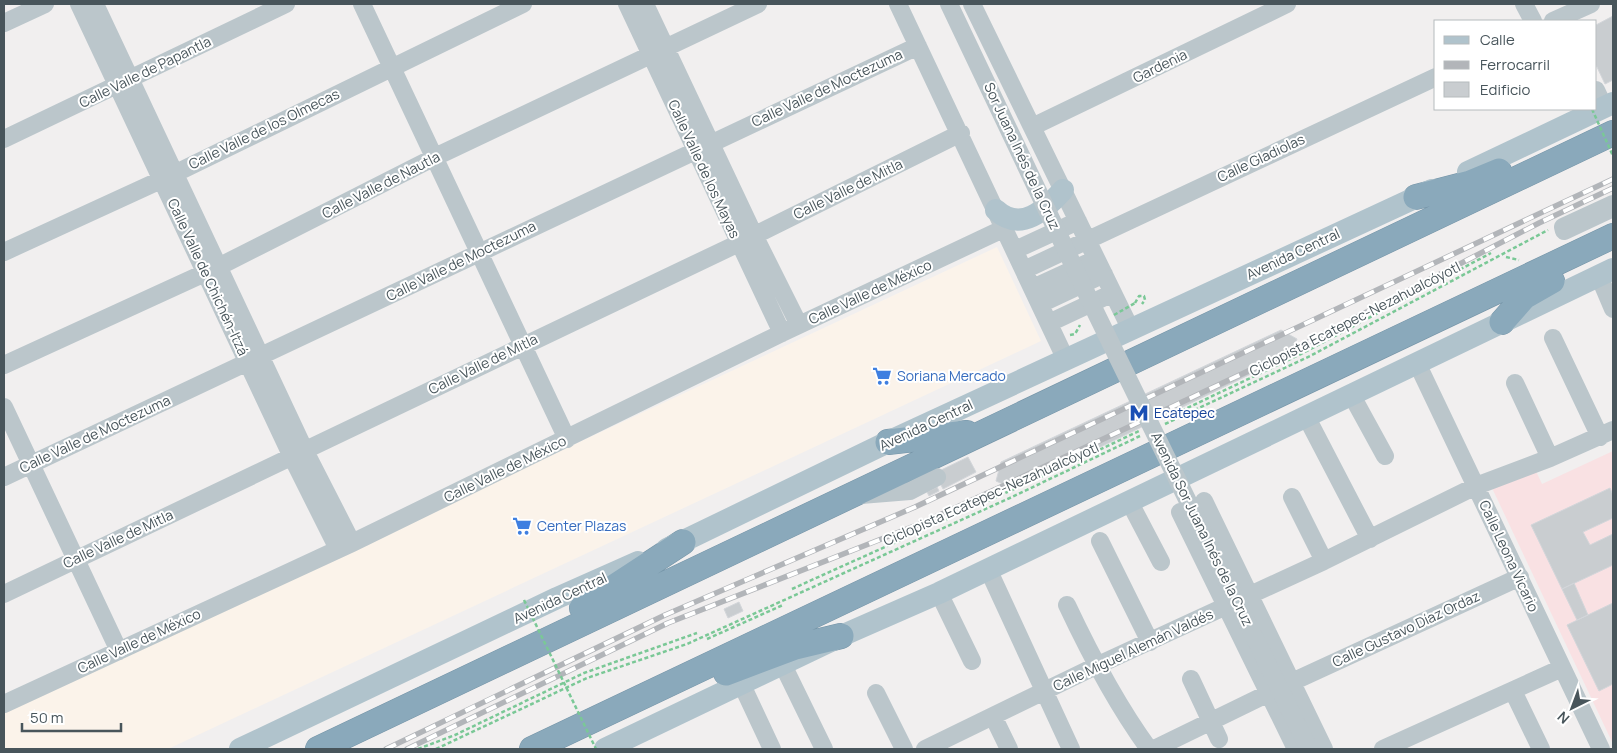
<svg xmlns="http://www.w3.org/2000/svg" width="1617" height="753" viewBox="0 0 1617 753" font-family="Manrope,sans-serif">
	<rect width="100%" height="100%" fill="#f1efef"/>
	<path fill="#fbf3ea" d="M997,247L1041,341L168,749H4V711Z"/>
	<path fill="#f9e1e3" d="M1613,451V744L1492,488L1534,467L1542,484Z"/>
	<path fill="#c9cdd0" stroke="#d3d6da" d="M1613,16V80L1605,84L1596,65V25Z
		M1281,330L1297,339L1292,354L1014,489L996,481L1001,462Z
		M968,457L976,472L943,489L935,473Z
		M937,487L939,491L929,496L927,492Z
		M1610,488L1613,495V518L1583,532L1590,545L1613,534V565L1562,589L1531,525Z
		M1574,583L1588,615L1577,620L1562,589Z
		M739,602L743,611L728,618L724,609Z
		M1613,603V684L1599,691L1567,625Z"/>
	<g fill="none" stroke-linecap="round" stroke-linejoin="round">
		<g stroke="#7594a7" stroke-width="26">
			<path id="highway" d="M1416,197L1470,183L1499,171
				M1502,322L1524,297L1552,281
				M888,442L967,433
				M582,608L683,542
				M726,673L795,647L841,636
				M318,749L1613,133
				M532,749L1613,236"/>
		</g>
		<path stroke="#7ac896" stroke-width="2.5" stroke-dasharray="4 2.5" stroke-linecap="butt" d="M1506,257L1519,260
			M1135,303L1139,296H1144L1145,300L1142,304
			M1070,335L1075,334L1080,325
			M1164,419L1301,354L1491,253
			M1165,424L1310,356L1548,230
			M792,589C908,536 1024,486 1139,431
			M707,639L783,605
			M418,749L455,735L584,673L697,633
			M436,749L587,678L687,644L1012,497L1140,436"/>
		<path stroke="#bbc6cb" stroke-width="18" d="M79,4L292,457L338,549
			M95,4L305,451L352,543
			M362,4L567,439
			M627,4L782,333
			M645,4L754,235L799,325
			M898,4L1066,360
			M972,4L1131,330
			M1524,4L1533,21
			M1553,21L1591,4
			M4,23L45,4
			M1596,90L1604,107
			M1032,127L1287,4
			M4,139L286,4
			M1613,204L1563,227L1564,231L1613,208
			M1015,250L1078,221
			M4,252L176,173L523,4
			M1024,270L1436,77
			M1599,276L1613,309
			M1033,288L1096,259
			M1040,304L1104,274
			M1049,323L1113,293
			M1553,338L1600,437
			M1417,363L1601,749
			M4,365L220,266L435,157L758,4
			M1515,383L1550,458
			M1351,394L1385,456
			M4,407L119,651
			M1306,416L1370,539
			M4,477L918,46
			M861,495L910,491L937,477
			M1292,497L1324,561
			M1129,501L1161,562
			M1204,501L1324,749
			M1180,512L1296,749
			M1100,541L1150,642
			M988,569L1071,749
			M939,593L972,661
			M4,594L739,243L961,133
			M1067,605C1091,656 1116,704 1149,749
			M783,665L824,749
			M1191,679L1219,739
			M1292,682L1520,577
			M742,685L772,749
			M1513,691L1541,749
			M876,693L904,749
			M4,704L352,543L782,333L1005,228
			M993,716L1009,749
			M925,749L1096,666L1324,561L1476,486L1550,458L1613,430
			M1154,749L1269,693
			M1383,749L1562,668"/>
		<path stroke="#b0c3cc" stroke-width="22" d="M1468,172L1613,103
			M996,210C1021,233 1045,210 1063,190
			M667,549L888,442L1432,190
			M240,749L557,598L638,562
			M605,749L841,636L939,593L1613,269"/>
		<use href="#highway" stroke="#8aa9bb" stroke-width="25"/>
		<g stroke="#b2b5b9" stroke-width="5.5">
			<path id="rail" d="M386,749L665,615L915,507L1613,179
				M407,749L668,623L922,523L1005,485L1293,350L1539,223L1613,188"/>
		</g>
		<use href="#rail" stroke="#fff" stroke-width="4" stroke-dasharray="11" stroke-linecap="butt"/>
		<path stroke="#7ac896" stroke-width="2.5" stroke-dasharray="4 2.5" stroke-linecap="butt" d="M1592,109L1613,156
			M1114,315L1135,303
			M524,600L596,749"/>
		<path stroke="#bbc6cb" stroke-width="18" d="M949,4L1094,309L1309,749"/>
	</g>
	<defs>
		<g id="supermarket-bare" transform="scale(1.5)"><path d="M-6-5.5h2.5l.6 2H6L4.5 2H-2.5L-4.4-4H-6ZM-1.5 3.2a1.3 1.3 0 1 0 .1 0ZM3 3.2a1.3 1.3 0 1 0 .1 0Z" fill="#3f7fe0" stroke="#fff" stroke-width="2.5" paint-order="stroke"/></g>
		<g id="metro-bare" transform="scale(1.5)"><path d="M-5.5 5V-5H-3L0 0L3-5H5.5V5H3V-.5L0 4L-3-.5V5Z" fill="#1a4fb4" stroke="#fff" stroke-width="2.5" paint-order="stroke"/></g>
	</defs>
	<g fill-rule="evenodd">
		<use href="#supermarket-bare" x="882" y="376"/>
		<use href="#metro-bare" x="1139" y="413"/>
		<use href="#supermarket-bare" x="522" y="526"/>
	</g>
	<g text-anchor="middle" stroke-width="4" stroke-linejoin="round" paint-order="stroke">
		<g font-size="14" fill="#48555b" stroke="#fff">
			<text transform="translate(1160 66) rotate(-26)" y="5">Gardenia</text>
			<text transform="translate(145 72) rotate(-26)" y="5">Calle Valle de Papantla</text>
			<text transform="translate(827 88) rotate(-25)" y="5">Calle Valle de Moctezuma</text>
			<text transform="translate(264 129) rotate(-26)" y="5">Calle Valle de los Olmecas</text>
			<text transform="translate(1022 156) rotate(65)" y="5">Sor Juana Inés de la Cruz</text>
			<text transform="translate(1261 158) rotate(-25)" y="5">Calle Gladiolas</text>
			<text transform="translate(704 169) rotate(65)" y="5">Calle Valle de los Mayas</text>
			<text transform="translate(381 185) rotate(-27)" y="5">Calle Valle de Nautla</text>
			<text transform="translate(848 189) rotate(-26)" y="5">Calle Valle de Mitla</text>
			<text transform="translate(1293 254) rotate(-25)" y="5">Avenida Central</text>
			<text transform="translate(461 261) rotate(-26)" y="5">Calle Valle de Moctezuma</text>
			<text transform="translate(208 277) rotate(65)" y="5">Calle Valle de Chichén-Itzá</text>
			<text transform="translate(870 292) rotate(-25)" y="5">Calle Valle de México</text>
			<text transform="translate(1355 319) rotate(-27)" y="5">Ciclopista Ecatepec-Nezahualcóyotl</text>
			<text transform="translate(483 364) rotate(-26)" y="5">Calle Valle de Mitla</text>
			<text transform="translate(926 425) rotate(-25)" y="5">Avenida Central</text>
			<text transform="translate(95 434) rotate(-25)" y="5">Calle Valle de Moctezuma</text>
			<text transform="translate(505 469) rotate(-26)" y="5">Calle Valle de México</text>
			<text transform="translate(991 494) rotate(-24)" y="5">Ciclopista Ecatepec-Nezahualcóyotl</text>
			<text transform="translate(1202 529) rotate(64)" y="5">Avenida Sor Juana Inés de la Cruz</text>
			<text transform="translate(118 539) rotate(-25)" y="5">Calle Valle de Mitla</text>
			<text transform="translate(1509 556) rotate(65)" y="5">Calle Leona Vicario</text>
			<text transform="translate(560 598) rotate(-25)" y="5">Avenida Central</text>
			<text transform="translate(1406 629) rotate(-25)" y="5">Calle Gustavo Díaz Ordaz</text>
			<text transform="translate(139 641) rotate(-25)" y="5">Calle Valle de México</text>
			<text transform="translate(1133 650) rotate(-25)" y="5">Calle Miguel Alemán Valdés</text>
		</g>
		<g font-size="14" fill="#366cbe" stroke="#fff" text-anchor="start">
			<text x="897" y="381">Soriana Mercado</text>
			<text x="537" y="531">Center Plazas</text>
		</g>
		<g font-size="14" fill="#164399" stroke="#fff" text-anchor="start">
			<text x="1154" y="418">Ecatepec</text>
		</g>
	</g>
	<rect width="1617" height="753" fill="none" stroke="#48555b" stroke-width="10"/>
	<rect x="1434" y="20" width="162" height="90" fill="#ffffff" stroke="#b6bbbd"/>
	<rect x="1444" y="36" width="25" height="8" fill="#b0c3cc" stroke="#b6bbbd"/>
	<text x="1480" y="45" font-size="15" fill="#48555b">Calle</text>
	<rect x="1444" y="61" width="25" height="8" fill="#b2b5b9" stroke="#b6bbbd"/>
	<text x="1480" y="70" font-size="15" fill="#48555b">Ferrocarril</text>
	<rect x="1444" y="82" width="25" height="15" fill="#c9cdd0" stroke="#b6bbbd"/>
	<text x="1480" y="95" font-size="15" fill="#48555b">Edificio</text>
	<g transform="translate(1572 708) rotate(222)" stroke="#ffffff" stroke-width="4" paint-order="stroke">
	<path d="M0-4L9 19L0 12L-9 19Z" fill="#48555b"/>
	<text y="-8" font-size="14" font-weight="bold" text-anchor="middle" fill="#48555b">N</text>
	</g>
	<path d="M22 723v8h99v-8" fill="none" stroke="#48555b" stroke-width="2.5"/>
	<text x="30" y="723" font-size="15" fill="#48555b" stroke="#ffffff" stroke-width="4" paint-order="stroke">50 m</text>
</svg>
